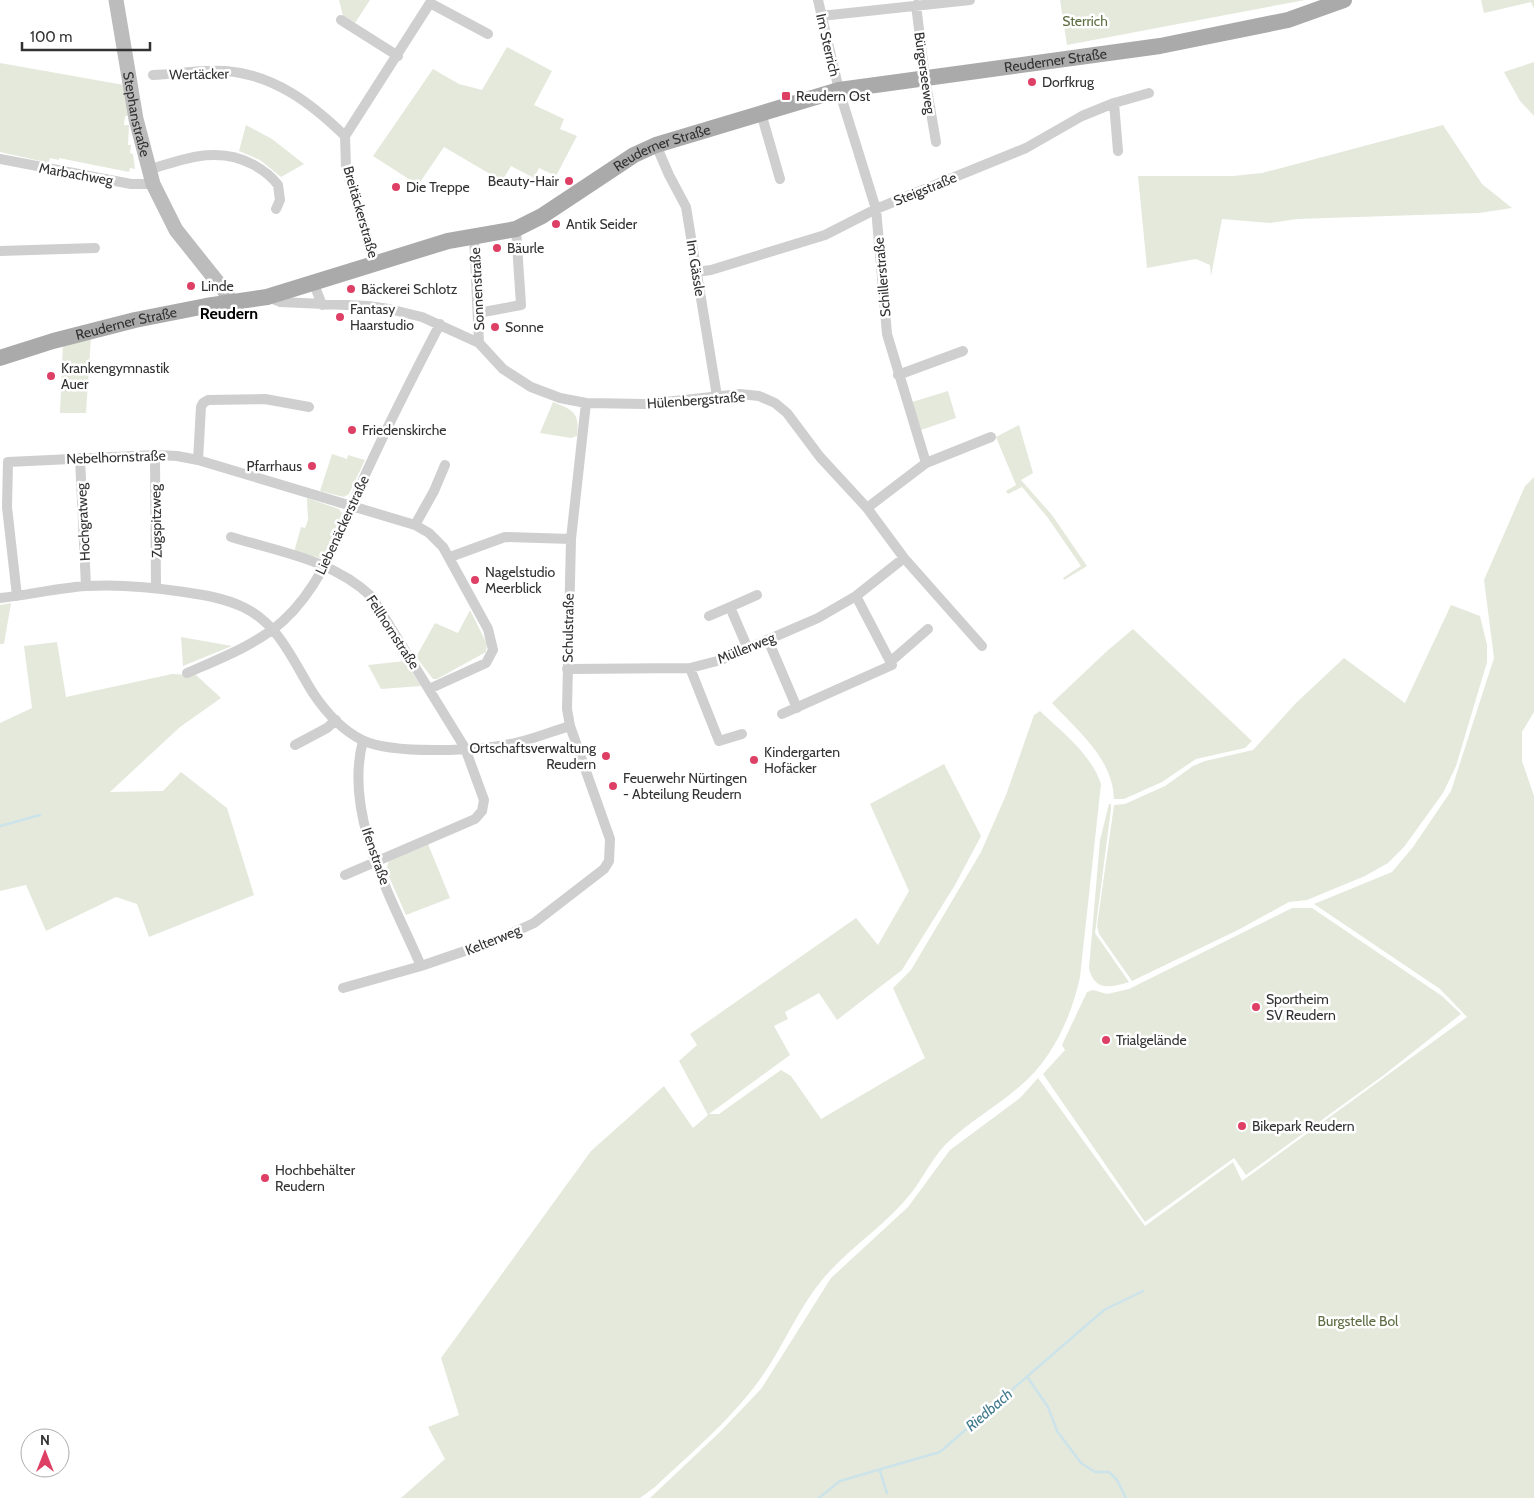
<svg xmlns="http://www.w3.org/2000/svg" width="1534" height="1498" viewBox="0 0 1534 1498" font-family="Cabin,sans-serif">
	<rect width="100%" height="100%" fill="#fff"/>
	<path fill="#e4e9dc" d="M339,0H370L355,23L343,16Z
		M1060,0H1305L1067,45Z
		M1481,0H1534V9L1531,2L1484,13Z
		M507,47L552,71L534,105L564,119L560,129L577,136L556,176L539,168L534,178L511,166L502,181L444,147L418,185L373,156L433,69L459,84L482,90Z
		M1534,62V116L1520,101L1504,72Z
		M0,63L124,85L129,116H125L124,125H129L128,145H131L130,153L133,154L135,169L130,168L129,172L59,158V160L50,158L49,163L0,152Z
		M246,125L272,139L304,164L281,177L260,160L239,151Z
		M1443,125L1482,184L1512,208L1479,213L1297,219L1270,223L1222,219L1211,276L1210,265L1196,259L1147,268L1138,176H1233L1262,173Z
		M91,337L86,413H60L63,344Z
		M948,391L956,418L921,430L912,402Z
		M553,402C573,410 580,412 577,436L571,438L540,433Z
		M1019,425L1033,473L1021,480L1052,515L1087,566L1064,580L1063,578L1081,566L1048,518L1022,487L1008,494L1006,491L1016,485L996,437Z
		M332,454L347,459L348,455L365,460L349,494L344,497L320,491Z
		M1534,477V712L1522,732V761L1534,796V1498H650L722,1430L761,1389L831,1278L908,1207L950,1150L1020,1098L1038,1078L1145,1226L1233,1162L1242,1181L1467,1017L1440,989L1314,904L1392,872L1413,847L1451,791L1494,658L1484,580L1525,486Z
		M307,498L339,509L342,513L324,555L321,558L294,552L301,527L305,528L308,520Z
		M11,603L4,644H0V605Z
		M1451,605L1480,616L1487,645V662L1456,766L1443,793L1404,847L1388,863L1365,876L1307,900L1289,902L1238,930L1132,981L1099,934L1097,926L1114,805L1125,804L1165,786L1193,766L1205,761L1253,750L1296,703L1344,658L1405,703Z
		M470,610L487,644L486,652L437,679H433L416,657L435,623L458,633Z
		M1133,629L1252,741L1245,748L1196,759L1162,782L1124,799H1114C1113,759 1078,731 1052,703L1106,652Z
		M181,637L232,646L183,666Z
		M57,642L66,697L172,674L196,675L221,698L180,727L110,792L163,791L181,772L227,808L254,895L149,937L137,904L116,897L46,931L26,885L0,891V723L32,708L24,646Z
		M405,661L421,686L381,689L368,665Z
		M1040,711C1063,733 1091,754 1101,784L1080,977C1071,1018 1052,1060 1019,1087C996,1107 969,1122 947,1143C933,1157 924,1176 912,1192C889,1222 856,1243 830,1271C803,1299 788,1337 767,1369C738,1414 694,1450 655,1487L640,1498H401L445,1459L428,1427L459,1415L441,1358L591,1151L664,1086L693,1128L708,1115L679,1061L697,1045L690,1034L856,918L878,945L909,891L870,804L944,764L981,836L955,885L902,970L837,1020L819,993L785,1012L788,1019L774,1026L790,1055L709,1114H719L781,1070L791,1076L821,1119L925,1058L893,988L911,970L981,852L1006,795L1034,715Z
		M1109,804H1111V809L1095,933L1129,982C1110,988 1094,991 1089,968L1100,840Z
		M428,844L450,898L406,915L386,870L389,861Z
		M1292,908H1312L1442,996L1461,1014L1384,1075L1246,1175L1234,1158L1145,1222L1043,1074L1065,1050L1062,1045L1087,992L1093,990L1107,994L1129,989Z"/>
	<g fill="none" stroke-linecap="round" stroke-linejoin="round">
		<path stroke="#cce3ea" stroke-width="2.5" d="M0,826L40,815
			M1028,1378L1048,1407L1057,1431L1081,1463L1095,1472H1109L1117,1480L1126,1498
			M880,1471L887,1493
			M819,1498L840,1481L940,1452L1104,1310L1143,1291"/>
		<path stroke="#cfcfcf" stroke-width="10" d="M818,0L839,90L876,209L887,334L926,463
			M916,5L925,78L936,142
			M821,16L970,0
			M341,20L398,56
			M153,75C177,74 202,69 226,71C275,75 312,104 345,136
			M1114,103L1118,151
			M761,113L780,179
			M656,145L669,175L686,207L717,396
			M0,159L131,184H153
			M148,170C184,159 218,145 254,165C263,170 272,177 278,185L280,200L276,209
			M474,235L479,343
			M0,251L95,248
			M376,265L346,168L345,136L430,3L488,34
			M696,272L711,270L825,235L876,209L1026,148L1082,116L1114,103L1149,93
			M314,284L322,305
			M268,297L280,302L368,306L389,309L422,317L479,343L503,369L531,387L560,398L586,403L646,404L740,394L759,396L775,403L787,413L820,457L867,508L904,558L982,646
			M478,313L521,305L516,229
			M898,375L963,351
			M155,455L156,588
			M80,458L86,586
			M198,460L201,407L203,403L208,400L265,399L309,407
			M867,508L926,463L991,437
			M415,525L434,491L445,465
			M231,537C281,552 333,560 372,597L465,748L484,800L482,811L475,819L345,875
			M450,557L505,537L571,539
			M17,596L7,507L8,462L155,455L177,456L198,460L415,525L429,533L443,547L488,629L493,650L486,663L429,689
			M0,598C29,595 57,588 86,586C119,584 152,587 184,592C204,595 224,598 243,607C279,624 293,661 313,693C325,711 342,730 362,740C393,755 484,751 519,742C536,738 553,731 570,726
			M730,607L757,595
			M709,616L730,607L748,649
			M768,640L797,708
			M890,662L928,629
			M690,668L719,741L742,734
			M567,669L690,668L721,660L818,618L856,596L904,558
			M187,673C219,659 256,645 283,621C325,583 343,523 366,473C389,423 414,374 440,324
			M782,714L892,665L856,596
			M363,741C343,815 392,899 421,966
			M295,745L327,728L336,720
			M343,988L421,966L497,940L534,923L604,869L609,861L610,839L570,726L567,709L571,539L586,403"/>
		<path stroke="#bcbcbc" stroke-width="15" id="s1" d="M116,0L136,119L153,184L176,230L227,294L230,303"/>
		<path stroke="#aaa" stroke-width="16" id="s2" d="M0,358L53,341L135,320L206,306L267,297L448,241L516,229L542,216L634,155L656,145L839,90L1160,46L1288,20L1344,0"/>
	</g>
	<g fill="#de3f64" stroke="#fff" stroke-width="2">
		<circle cx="1032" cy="82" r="5"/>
		<rect x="781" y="91" width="10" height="10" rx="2.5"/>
		<circle cx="569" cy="181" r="5"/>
		<circle cx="396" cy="187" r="5"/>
		<circle cx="556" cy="224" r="5"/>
		<circle cx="497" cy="248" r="5"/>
		<circle cx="191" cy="286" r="5"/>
		<circle cx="351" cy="289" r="5"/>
		<circle cx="340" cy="317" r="5"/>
		<circle cx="495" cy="327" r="5"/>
		<circle cx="51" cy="376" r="5"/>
		<circle cx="352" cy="430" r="5"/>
		<circle cx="312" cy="466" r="5"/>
		<circle cx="475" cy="580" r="5"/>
		<circle cx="606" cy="756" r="5"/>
		<circle cx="754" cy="760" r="5"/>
		<circle cx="613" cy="786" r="5"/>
		<circle cx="1256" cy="1007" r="5"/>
		<circle cx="1106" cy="1040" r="5"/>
		<circle cx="1242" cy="1126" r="5"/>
		<circle cx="265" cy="1178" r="5"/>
	</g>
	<g text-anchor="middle" stroke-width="5" stroke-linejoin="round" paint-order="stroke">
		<g font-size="14" fill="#5c6d41" stroke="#fff">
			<text x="1085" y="26">Sterrich</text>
			<text x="1358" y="1326">Burgstelle Bol</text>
		</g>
		<g font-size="14" fill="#323232" stroke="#fff">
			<text transform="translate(828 45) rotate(77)" y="5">Im Sterrich</text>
			<text dy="5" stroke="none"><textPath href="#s2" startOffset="1106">Reuderner Straße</textPath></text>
			<text transform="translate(925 73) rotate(82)" y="5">Bürgerseeweg</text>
			<text transform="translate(199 74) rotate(-1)" y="5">Wertäcker</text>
			<text dy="5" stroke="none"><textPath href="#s1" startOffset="116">Stephanstraße</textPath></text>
			<text dy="5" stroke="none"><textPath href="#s2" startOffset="701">Reuderner Straße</textPath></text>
			<text transform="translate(76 174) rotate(10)" y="5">Marbachweg</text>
			<text transform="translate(925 189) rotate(-22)" y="5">Steigstraße</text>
			<text transform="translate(361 212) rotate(74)" y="5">Breitäckerstraße</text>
			<text transform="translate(696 268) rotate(81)" y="5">Im Gässle</text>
			<text transform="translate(882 277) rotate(-95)" y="5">Schillerstraße</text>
			<text transform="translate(477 289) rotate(-93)" y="5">Sonnenstraße</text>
			<text dy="5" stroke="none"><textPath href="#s2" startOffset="131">Reuderner Straße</textPath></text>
			<text transform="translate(696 400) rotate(-4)" y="5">Hülenbergstraße</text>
			<text transform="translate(116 457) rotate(-2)" y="5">Nebelhornstraße</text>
			<text transform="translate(156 521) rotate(-91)" y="5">Zugspitzweg</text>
			<text transform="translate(83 522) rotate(-93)" y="5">Hochgratweg</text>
			<text transform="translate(342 525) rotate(-65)" y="5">Liebenäckerstraße</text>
			<text transform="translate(568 628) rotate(-89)" y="5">Schulstraße</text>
			<text transform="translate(393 632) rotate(57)" y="5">Fellhornstraße</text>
			<text transform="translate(746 648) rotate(-22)" y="5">Müllerweg</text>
			<text transform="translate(376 856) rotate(71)" y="5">Ifenstraße</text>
			<text transform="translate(493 940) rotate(-22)" y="5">Kelterweg</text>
		</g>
		<g font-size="14" fill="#323232" stroke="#fff" text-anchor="start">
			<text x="1042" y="87">Dorfkrug</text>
			<text x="796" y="101">Reudern Ost</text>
			<text x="559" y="186" text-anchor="end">Beauty-Hair</text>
			<text x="406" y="192">Die Treppe</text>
			<text x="566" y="229">Antik Seider</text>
			<text x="507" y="253">Bäurle</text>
			<text x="201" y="291">Linde</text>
			<text x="361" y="294">Bäckerei Schlotz</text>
			<text x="350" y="314">Fantasy<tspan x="350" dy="16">Haarstudio</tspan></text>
			<text x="505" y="332">Sonne</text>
			<text x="61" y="373">Krankengymnastik<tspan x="61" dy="16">Auer</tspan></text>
			<text x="362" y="435">Friedenskirche</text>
			<text x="302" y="471" text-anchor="end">Pfarrhaus</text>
			<text x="485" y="577">Nagelstudio<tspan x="485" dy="16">Meerblick</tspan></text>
			<text x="596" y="753" text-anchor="end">Ortschaftsverwaltung<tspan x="596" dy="16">Reudern</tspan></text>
			<text x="764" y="757">Kindergarten<tspan x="764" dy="16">Hofäcker</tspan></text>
			<text x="623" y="783">Feuerwehr Nürtingen<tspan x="623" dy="16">- Abteilung Reudern</tspan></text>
			<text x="1266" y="1004">Sportheim<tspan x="1266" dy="16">SV Reudern</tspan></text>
			<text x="1116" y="1045">Trialgelände</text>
			<text x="1252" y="1131">Bikepark Reudern</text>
			<text x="275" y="1175">Hochbehälter<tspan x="275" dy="16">Reudern</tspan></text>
		</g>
		<g font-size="15" font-style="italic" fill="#407a8c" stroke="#fff">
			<text transform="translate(989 1410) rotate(-41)" y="5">Riedbach</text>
		</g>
		<g font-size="16" font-weight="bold" fill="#000" stroke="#fff">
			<text x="229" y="319">Reudern</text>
		</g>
	</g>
	<g transform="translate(45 1453)"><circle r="24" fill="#ffffff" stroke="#adadad"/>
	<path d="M0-4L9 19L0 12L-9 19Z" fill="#de3f64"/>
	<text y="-8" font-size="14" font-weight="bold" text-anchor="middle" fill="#323232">N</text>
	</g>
	<path d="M22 42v8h128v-8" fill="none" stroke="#323232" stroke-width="2.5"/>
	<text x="30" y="42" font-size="15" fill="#323232" stroke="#ffffff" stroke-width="4" paint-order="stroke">100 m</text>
</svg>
